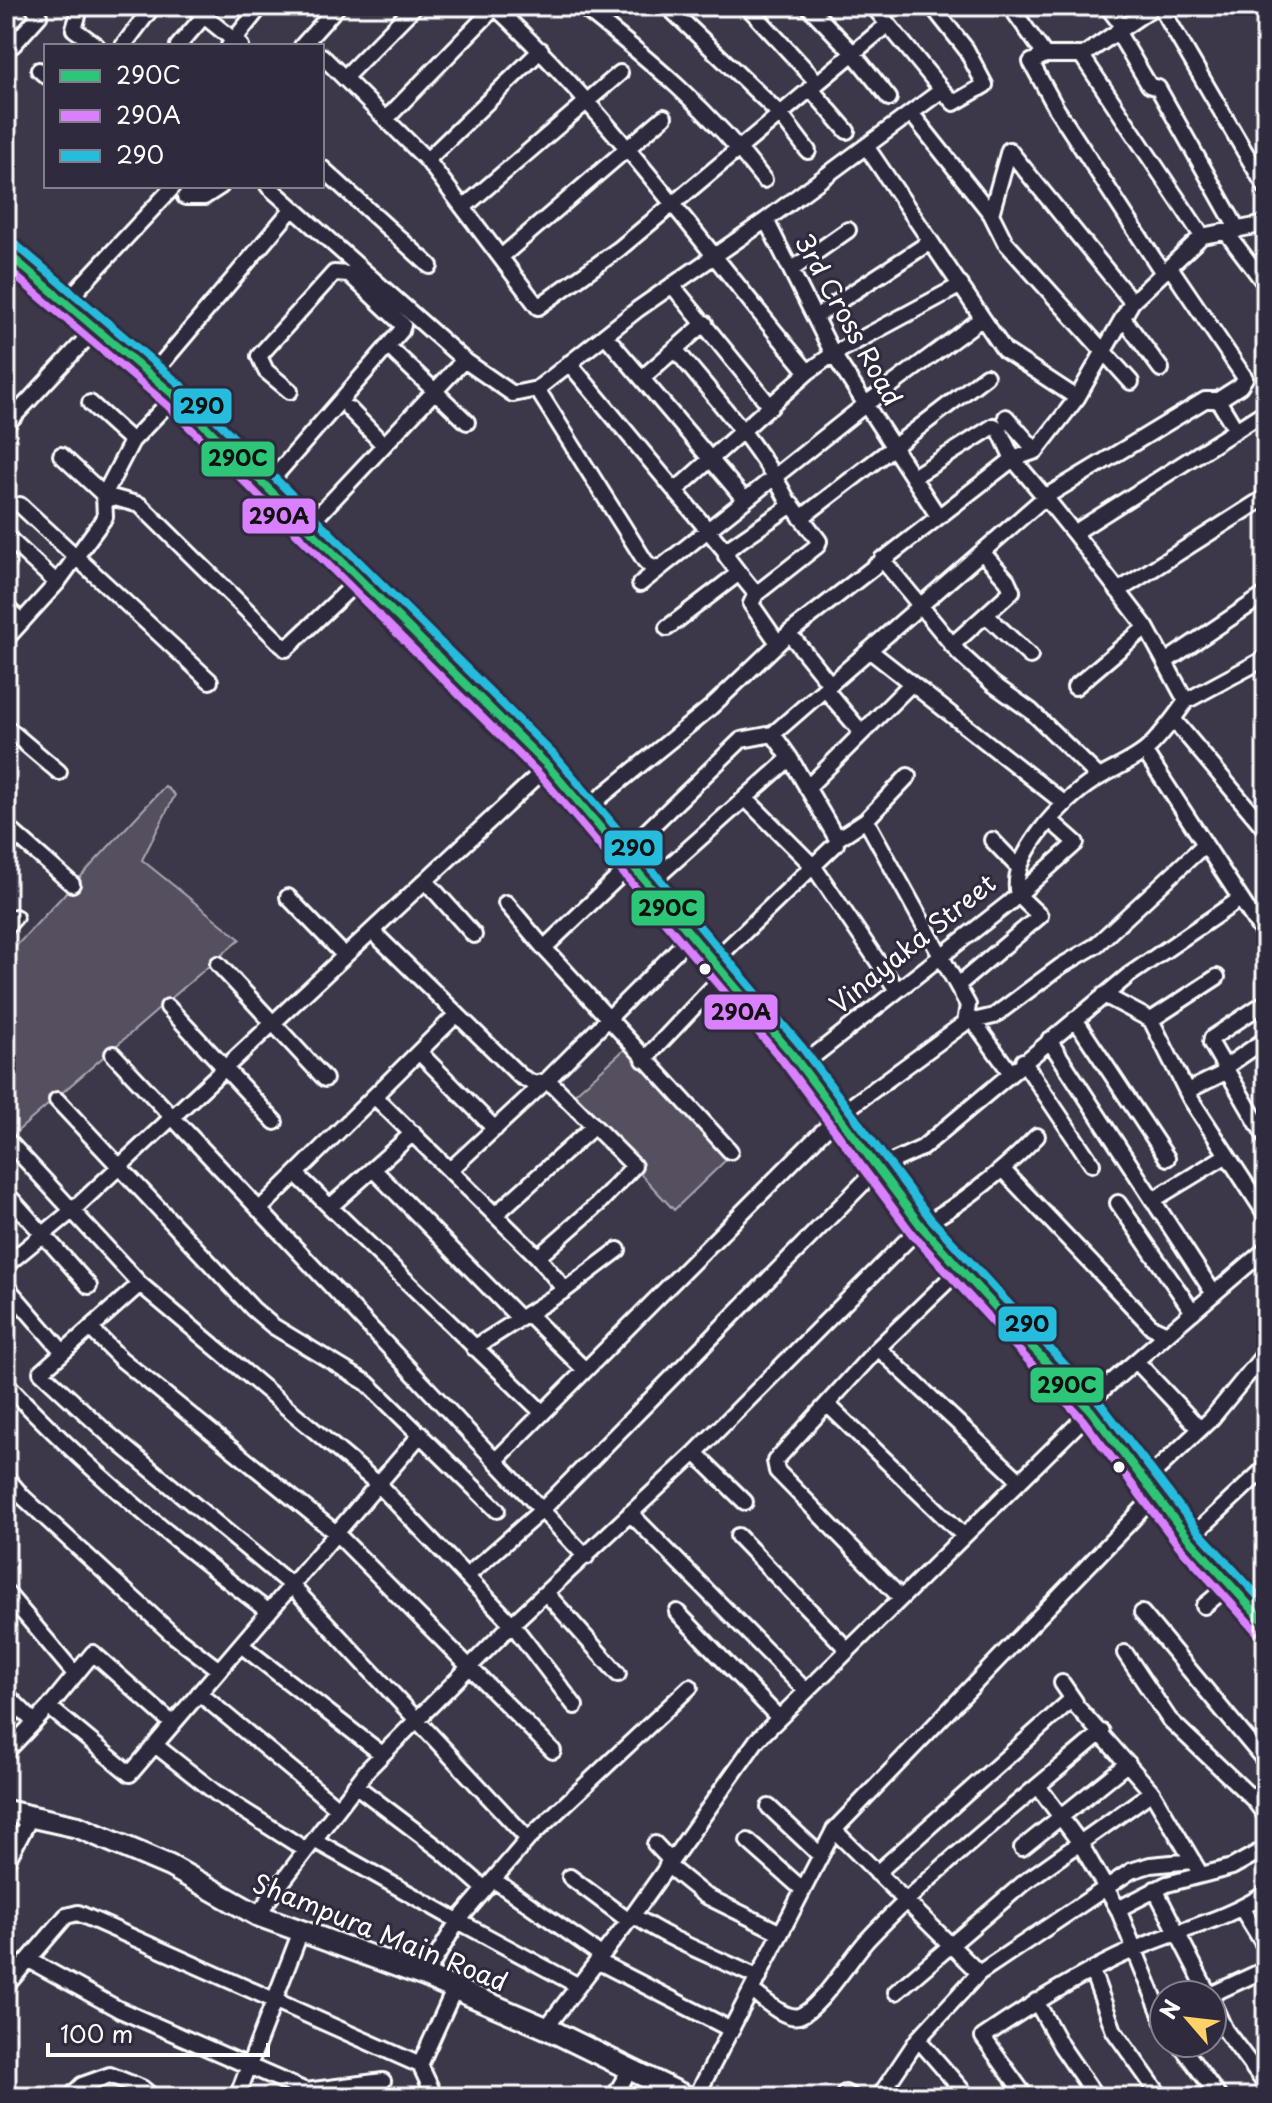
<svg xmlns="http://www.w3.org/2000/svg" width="1272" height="2103" viewBox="0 0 1272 2103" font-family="'Playpen Sans',sans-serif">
	<rect width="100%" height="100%" fill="#3c3749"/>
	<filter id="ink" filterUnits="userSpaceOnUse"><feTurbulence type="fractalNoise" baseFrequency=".0125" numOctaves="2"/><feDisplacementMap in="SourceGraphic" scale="16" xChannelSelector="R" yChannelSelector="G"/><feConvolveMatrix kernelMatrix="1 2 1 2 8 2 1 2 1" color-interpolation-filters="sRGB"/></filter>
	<g filter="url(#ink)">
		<path fill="#555060" stroke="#aaa8b0" stroke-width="2" d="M165,786L175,795L142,860L240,939L6,1141V971L17,945Z
			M625,1049L727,1159L674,1210L570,1098Z"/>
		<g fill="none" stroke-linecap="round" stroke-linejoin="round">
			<g stroke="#fff" stroke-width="20">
				<path id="street" d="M81,6L74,29L97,46
					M494,6C612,116 705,249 808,372L833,354L961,285
					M581,6C648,58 712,112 764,180
					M667,6L780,114L808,151
					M747,6L817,82
					M808,6L853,53L889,98
					M873,6L942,90L766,220L833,354L938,516
					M932,6L966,49L985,85L954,103L942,90
					M1010,6L1045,55L1031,62L1056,108L1163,273
					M1107,6L1123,27
					M1155,6L1082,56L1202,236
					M1160,6L1266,188
					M204,16L241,46
					M1117,31L1149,85L1158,88L1238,230
					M13,45L39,16L33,6
					M123,46L153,6
					M178,46L204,16L193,6
					M229,46L261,6
					M302,46L338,6
					M1045,55H1082
					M322,56L427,160L538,307L619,249L888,24
					M39,70L46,76
					M345,77L415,6
					M810,88L847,131
					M911,113L991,214L1005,242L1131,382
					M387,118L495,7
					M866,146L1004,350L1077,398
					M427,160L541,50
					M322,168L430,266
					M268,186L464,360L513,394L537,389L638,309L766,220
					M185,197H204L221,186
					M464,207L620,73
					M991,214L1009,150L1132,302
					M1226,232L1266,285
					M501,257L664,117
					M1170,267L1245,378L1240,386L1218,400L1236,430
					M791,270L848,230
					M672,285L771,407
					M65,303L174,186
					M815,317L930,242
					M1123,318L1161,369
					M605,335L745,500
					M675,349C716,399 761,447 790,505
					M396,354L467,422
					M569,363L726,552
					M152,375L293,208
					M642,378L705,323
					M537,389L645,561L653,569L657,567
					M90,403L132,441
					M349,409L384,445
					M1006,417L1036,451
					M6,425L96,328
					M61,455L104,495L140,505L286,649L361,578
					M913,477L994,426L999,429L1013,459L1045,497L1205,400H1218
					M267,485L401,331L403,325L349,274L334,273L259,356L266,371L290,391
					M676,490L808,372
					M20,505L210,681
					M801,518L986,376
					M309,525L464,360
					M6,536L57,583
					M882,559L959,653L993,684L1031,711L1099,777
					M640,584L866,404L981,319
					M1118,591L1266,497
					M756,594L751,604L778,643
					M6,607L22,622
					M987,616L1030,656
					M667,628L739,573L756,594L817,546L819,541L792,505L729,548L726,556L739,573
					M6,639L57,583L105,517L104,495L132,441L175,396
					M952,645L1012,591L1007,580L982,552
					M869,650L1065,804
					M1165,662L1266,594
					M830,684L789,633L1013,459L1036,451L1077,398L1132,302L1202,236L1266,224
					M1075,687L1146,627
					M825,689L862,733
					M1186,701L1266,658
					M1173,719L1266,830
					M6,727L59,772
					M1145,752L1266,938
					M807,788L910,685
					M745,798L814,867L897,990
					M586,809L710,708L789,633
					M866,820L908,776
					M6,826L72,884
					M837,839L866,820L968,1005L965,1023
					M992,840L1019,868
					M624,853L741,740L773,734
					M633,863L544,948L730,1151
					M426,881L474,935
					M649,884L790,758L773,734L1045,497L1074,533L1266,411
					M1018,895C1008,857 1063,800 1093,781C1110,770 1132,762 1147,749C1162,735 1174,718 1186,701L1146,627L1074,533
					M288,897L345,956
					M506,903L544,948
					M6,927L15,917
					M372,931L520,1076L534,1084L546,1081L554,1086L634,1166L597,1205L538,1257L374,1096
					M714,961L836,844L837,839L790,758
					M218,964L325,1079
					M958,985L1040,916L1018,895
					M1104,995L1151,1020L1217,977
					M1266,1002L1212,1038L1211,1043L1266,1138
					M168,1007L275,1122
					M972,1019L1010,1072
					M1075,1019L1167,1158
					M1151,1020L1190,1098L1266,1215
					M1049,1040L1214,1294
					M419,1052L495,1129
					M113,1054L586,1557
					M644,1060L725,974
					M1023,1061L1092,1164
					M801,1066L1009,903L1076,843L1050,820
					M1224,1068L1266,1039
					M1187,1091L1226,1072
					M57,1100L253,1309L273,1326L367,1383L497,1510
					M10,1143L140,1284L378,1484L512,1624L575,1706
					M373,1169L520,1319
					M451,1169L546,1081L692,935
					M1003,1170L1152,1327L1167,1334L1085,1405
					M296,1174L543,1413
					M6,1193L89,1286
					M1153,1200L1227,1155
					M1118,1203L1193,1312
					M331,1206L413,1133
					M259,1210L457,1014
					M495,1215L593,1127
					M538,1257L565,1290
					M6,1265L73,1210L548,766
					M140,1284L41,1372L107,1433L291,1585L528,1839
					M6,1286L63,1352
					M528,1314L585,1370
					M90,1328L121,1359L336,1533L553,1751
					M1167,1334L1266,1249
					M474,1348L565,1290L618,1250
					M878,1348L1020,1481
					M1136,1361L1200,1429
					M6,1383C85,1469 177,1542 269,1612
					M827,1404L964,1536
					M695,1453L745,1502
					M497,1459L839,1115L965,1023L994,1016L1061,966L1095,946L1205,844
					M6,1477L23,1497L172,1634L219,1670
					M1144,1482L1212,1418L1266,1352
					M630,1513L806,1691
					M738,1536L848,1650
					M1189,1539L1266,1467
					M468,1575L542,1510L878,1168L922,1148L1129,975L1240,899
					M6,1592L75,1674
					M547,1594L618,1674
					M901,1598L777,1471L775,1461L878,1348L960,1269
					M1204,1606L1232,1583
					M677,1612L779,1718
					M1142,1613L1266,1762
					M241,1645L382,1754
					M1125,1653L1169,1719L1253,1799L1266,1816
					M1062,1683L1075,1702
					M199,1693L338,1808
					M6,1694L34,1722
					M49,1707L130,1774L421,1434
					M155,1745L216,1793L306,1850
					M6,1752L49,1707L93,1653L173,1724
					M355,1785L442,1851L485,1889
					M1038,1786L1080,1843L1118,1909L1164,2022
					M1253,1799L1266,1786
					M769,1807L820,1855
					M834,1830L979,1973
					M314,1840L458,1921L425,1976
					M748,1841L801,1888
					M655,1844L670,1860
					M1022,1848L1128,1763
					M6,1863L31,1816
					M667,1865L704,1895L781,1933
					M877,1873L1071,1700L1152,1792L1201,1875
					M570,1877L629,1921
					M494,1880L601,1955
					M1155,1889L1209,1995
					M1118,1909L1167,1884L1232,1867L1266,1848
					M1242,1909L1266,1948
					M257,1915L368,1769L512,1624L695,1453L921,1226C965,1202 1002,1172 1037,1136
					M633,1915C672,1942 716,1957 759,1978
					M29,1960L120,2010L306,2091L383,2081
					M597,1961L732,2030
					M1092,1971L1114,2031L1161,2097
					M577,1985L458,1921L528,1839L690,1687
					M6,1986L66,1916L78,1913L420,2065L435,2097
					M752,1991C764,1999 784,2020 799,2016C819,2010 852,1956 868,1939C940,1864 1023,1799 1102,1732
					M896,1992L1026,1881L1152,1792
					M1210,1995L1266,1969
					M1036,2001L1061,2046L1096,2097
					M1212,2002L1225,2030L1266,2085
					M546,2028L633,1915L757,1740L1091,1411
					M918,2039L968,2097
					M1179,2043L1219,2097
					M420,2065L454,1990
					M70,2097L82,2085L110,2075L142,2088L153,2097
					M237,2097L301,1931
					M614,2097L630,2069
					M696,2097L834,1830L1155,1496
					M843,2097L845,2093L852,2097
					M879,2097L918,2039L979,1973L1131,1871L1150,1865L1193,1861
					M1026,2097L983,2037C1030,2005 1079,1974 1131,1951C1176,1930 1225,1921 1266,1893"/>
			</g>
			<g stroke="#fff" stroke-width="26">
				<path id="secondary" d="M6,252L175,396L548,766L792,1054L921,1226L1091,1411L1189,1539L1228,1578L1266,1624
					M6,1811L78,1827L170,1866L257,1915L425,1976L546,2028L687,2097"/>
			</g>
			<use href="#street" stroke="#2f2a3d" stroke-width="14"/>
			<use href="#secondary" stroke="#2f2a3d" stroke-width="20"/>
			<g stroke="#2f2a3d" stroke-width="14">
				<path id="bus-1" d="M6,252L175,396L548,766L792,1054L921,1226L1091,1411L1189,1539L1266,1624"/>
			</g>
			<g stroke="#2f2a3d" stroke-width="14">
				<path id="bus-2" d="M6,268L167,405L539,774L783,1061L912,1234L1082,1419L1179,1546L1257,1632"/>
			</g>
			<g stroke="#2f2a3d" stroke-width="14">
				<path id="bus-3" d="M14,243L183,387L557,758L801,1046L930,1218L1100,1403L1198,1531L1266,1605"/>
			</g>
			<use href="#bus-1" stroke="#2dc577" stroke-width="8"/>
			<use href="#bus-2" stroke="#d880ff" stroke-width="8"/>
			<use href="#bus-3" stroke="#26bcdd" stroke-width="8"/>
		</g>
	</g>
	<g fill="#fff" stroke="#2f2a3d" stroke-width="3">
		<circle cx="705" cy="969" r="7"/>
		<circle cx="1119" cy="1467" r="7"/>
	</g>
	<g text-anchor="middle" stroke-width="6" stroke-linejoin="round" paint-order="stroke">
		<g font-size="26" fill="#fff" stroke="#2f2a3d">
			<text transform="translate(848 320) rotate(61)" y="9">3rd Cross Road</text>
			<text transform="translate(913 944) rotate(-39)" y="9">Vinayaka Street</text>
			<text transform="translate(380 1933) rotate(22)" y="9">Shampura Main Road</text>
		</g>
	</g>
	<g stroke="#2f2a3d" stroke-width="3">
		<rect x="172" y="387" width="61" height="38" rx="8" fill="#26bcdd"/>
		<rect x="200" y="440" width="76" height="38" rx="8" fill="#2dc577"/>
		<rect x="241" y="497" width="76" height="38" rx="8" fill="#d880ff"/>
		<rect x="603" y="829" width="61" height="38" rx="8" fill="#26bcdd"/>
		<rect x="630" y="889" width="76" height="38" rx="8" fill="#2dc577"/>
		<rect x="703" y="993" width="76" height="38" rx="8" fill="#d880ff"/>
		<rect x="997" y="1305" width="61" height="38" rx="8" fill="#26bcdd"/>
		<rect x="1029" y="1366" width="76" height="38" rx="8" fill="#2dc577"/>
	</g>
	<g font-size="22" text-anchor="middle" font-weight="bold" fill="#111">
		<text x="202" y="414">290</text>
		<text x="238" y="466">290C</text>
		<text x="279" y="524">290A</text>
		<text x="633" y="856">290</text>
		<text x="668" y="916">290C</text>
		<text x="741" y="1020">290A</text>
		<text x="1027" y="1332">290</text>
		<text x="1067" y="1393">290C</text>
	</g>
	<rect width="1272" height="2103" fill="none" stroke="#2f2a3d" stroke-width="32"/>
	<rect x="16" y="16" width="1240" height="2071" fill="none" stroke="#fff" stroke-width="3" filter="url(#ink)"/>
	<rect x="44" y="44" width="280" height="144" fill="#2f2a3d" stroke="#827f8b" stroke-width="2"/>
	<rect x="60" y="70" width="40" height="12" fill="#2dc577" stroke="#827f8b" stroke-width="2"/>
	<text x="116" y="84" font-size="24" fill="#ffffff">290C</text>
	<rect x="60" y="110" width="40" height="12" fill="#d880ff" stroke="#827f8b" stroke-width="2"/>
	<text x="116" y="124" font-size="24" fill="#ffffff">290A</text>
	<rect x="60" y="150" width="40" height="12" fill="#26bcdd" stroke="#827f8b" stroke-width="2"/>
	<text x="116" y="164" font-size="24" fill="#ffffff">290</text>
	<g transform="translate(1188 2019) rotate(298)"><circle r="38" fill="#2f2a3d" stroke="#827f8b" stroke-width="2"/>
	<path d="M0-6L14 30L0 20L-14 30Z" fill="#ffd166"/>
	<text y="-12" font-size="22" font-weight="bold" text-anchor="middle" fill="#ffffff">N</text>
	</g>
	<path d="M48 2043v12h220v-12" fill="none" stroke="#ffffff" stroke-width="4"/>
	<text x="60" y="2043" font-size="24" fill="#ffffff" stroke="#2f2a3d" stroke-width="6" paint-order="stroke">100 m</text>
</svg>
